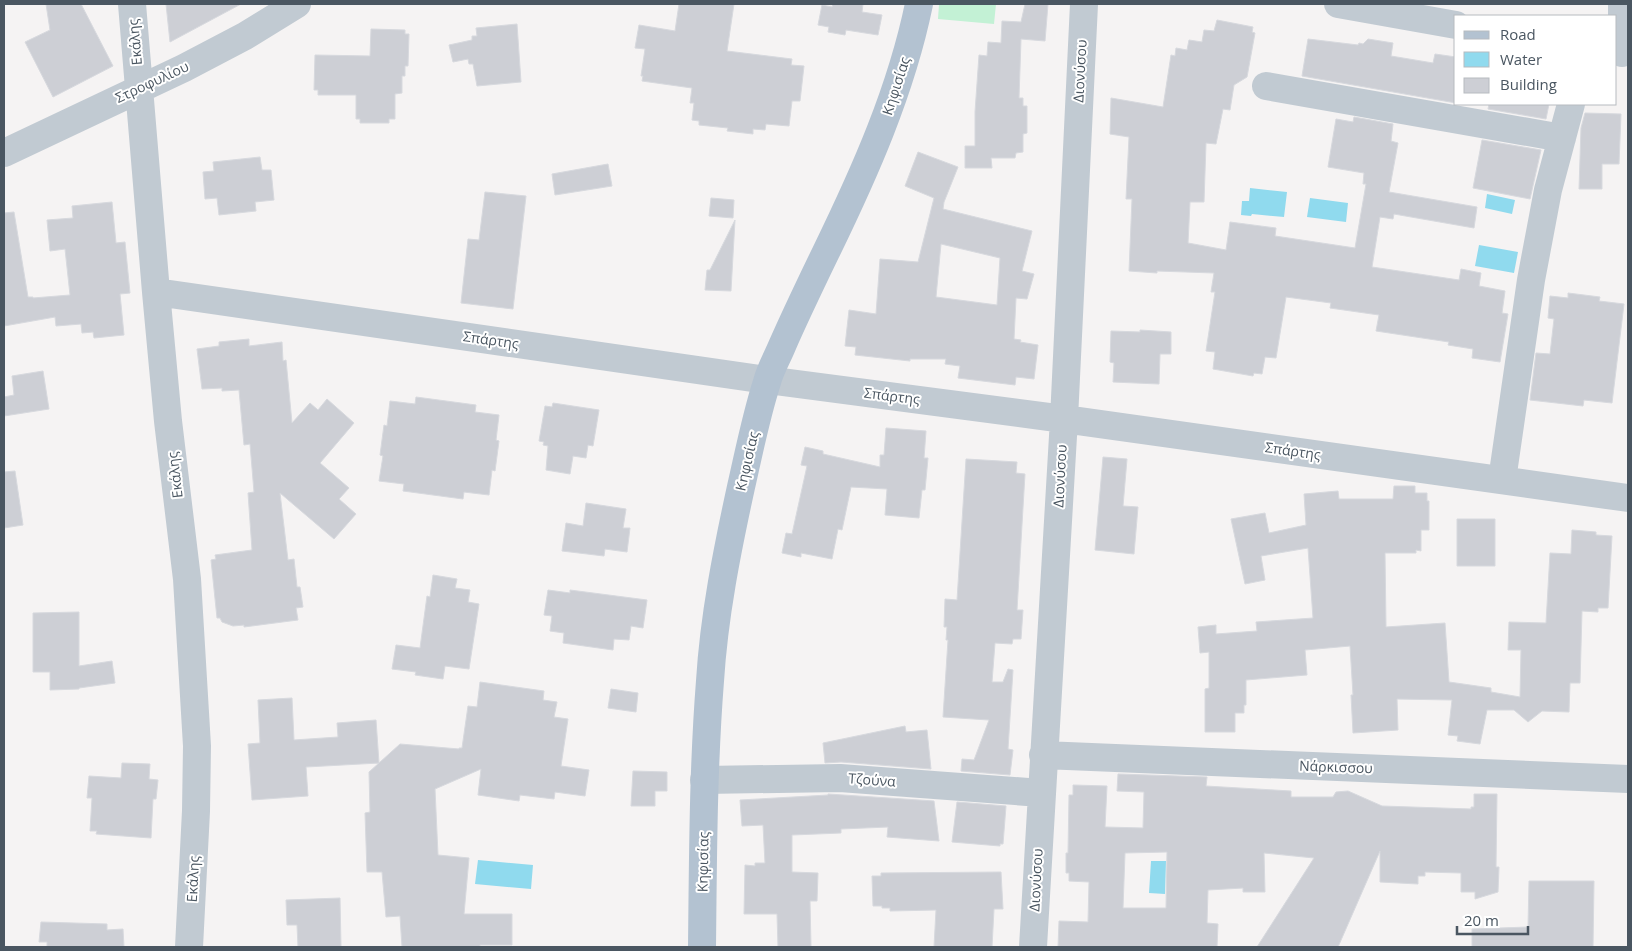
<svg xmlns="http://www.w3.org/2000/svg" width="1632" height="951" viewBox="0 0 1632 951" font-family="'Open Sans',sans-serif">
	<rect width="100%" height="100%" fill="#f5f3f3"/>
	<path fill="#c3f1d5" d="M939,4H996L994,24L938,19Z"/>
	<path fill="#90daee" d="M1250,188L1287,192L1284,217L1252,214L1251,216L1241,215L1242,201H1249Z
		M1487,194L1515,200L1512,214L1485,208Z
		M1310,198L1348,203L1346,222L1307,217Z
		M1479,245L1518,252L1514,273L1475,266Z
		M478,860L533,865L531,889L475,884Z
		M1151,861H1166L1165,894L1149,893Z"/>
	<path fill="#cdcfd5" stroke="#d7d9de" fill-rule="evenodd" d="M46,4H81L113,66L53,97L25,42L50,30Z
		M166,4H241L170,42Z
		M679,4H734L727,51L792,59L791,65L804,66L800,101H792L789,126L766,124L765,130L753,129V134L727,131L728,128L699,125V121L692,120L694,103H690L692,88L642,81L643,76H641L645,49L635,48L639,25L675,31Z
		M833,4H863L862,12L882,15L878,35L846,30L845,35L828,32L829,27L818,25L822,5L832,7Z
		M1025,4H1048L1045,41L1021,39L1019,98H1023V106H1027V133L1023,134V152L1016,153L1015,158H991L992,168H965V146H975V112L979,55L987,56L988,42L1001,43L1002,21L1021,22Z
		M1217,20L1253,27L1252,32L1255,33L1247,77L1234,85L1230,110L1223,109L1216,144L1206,143L1204,202H1190L1188,243L1226,250L1230,222L1276,228L1275,236L1355,248L1366,184H1363L1364,173L1328,167L1336,119L1353,122L1354,117L1393,124L1391,141L1398,143L1389,192L1477,207L1474,228L1394,214L1393,219L1380,217L1372,267L1459,280L1461,269L1481,273L1479,286L1505,291L1502,313L1508,314L1500,362L1472,358L1473,349L1448,345L1449,342L1376,331L1379,315L1330,308L1331,303L1286,297L1276,358L1265,357L1262,374L1254,373L1253,376L1213,369L1215,352L1206,351L1215,292H1211L1214,273L1157,271V273L1129,271L1132,199H1126L1129,137L1110,134L1111,98L1163,107L1171,55L1175,56L1176,48L1187,50L1189,40L1202,42L1204,30L1214,31Z
		M517,24L521,82L477,86L473,64H469L468,59L453,62L449,45L472,40V36H477L476,28Z
		M371,29L405,30V34H409L408,66H405V76H402V93L395,94V119H389V123H360V119H356V95H318V90H314L315,55L370,56Z
		M1308,39L1358,45L1359,43L1363,44L1368,39L1393,43L1391,56L1433,63L1435,54L1456,57V103L1302,76Z
		M1489,104H1549L1546,119L1488,109Z
		M1585,113L1621,114L1619,164H1602V189H1579L1581,128Z
		M1482,140L1541,150L1530,199L1473,188Z
		M918,152L958,167L944,202L943,209L1032,231L1022,271L1034,274L1027,299L1016,298L1014,339L1021,340L1020,342L1038,345L1034,379L1016,377L1015,385L958,378L960,366L945,364L946,359H910V361L855,355L856,347L845,346L849,310L876,314L880,259L918,262L934,198L905,186ZM941,244L1000,258L997,305L936,297Z
		M260,157L262,170H271L274,200L255,202L256,211L219,215L217,198L205,199L203,172L214,171L213,162Z
		M608,164L612,186L555,195L552,174Z
		M485,192L526,196L513,309L461,303L468,239L479,240Z
		M711,198L734,200L733,218L709,216Z
		M112,202L116,243L125,242L130,293L120,294L124,335L94,338L93,332L82,333L81,324L56,326L55,317L4,326V213L14,212L28,297H33V298L70,295L65,249L50,251L47,220L73,218L72,206Z
		M735,220L731,291L705,290L707,270H710Z
		M1568,293L1600,297L1599,301L1624,304L1612,403L1584,400L1583,406L1530,400L1536,353L1550,354L1554,319L1548,318L1550,296L1568,298Z
		M1140,330L1171,332V354H1160L1159,384L1113,382L1114,363L1110,362L1111,331L1140,332Z
		M249,339V346L282,342L283,361L286,360L292,423L310,403L318,410L327,399L354,423L320,463L349,488L339,499L356,514L334,539L280,493L288,560L294,559L297,587H300L303,607L296,608L298,620L244,627V625L233,626L222,622L220,618H217L211,560L216,559L215,555L252,550L248,493L254,492L250,444L244,445L239,390L222,391V388L202,389L197,349L219,346V342Z
		M43,371L49,409L4,416V397L14,395L12,376Z
		M416,397L476,405L475,412L499,415L496,440L499,441L495,471L492,470L489,495L464,492L463,499L403,491L404,484L379,481L383,456L380,455L384,425L387,426L390,401L415,404Z
		M553,403L599,410L593,446L588,445L586,458L573,456L570,474L546,470L548,446L543,445L544,442L539,441L545,406L552,407Z
		M886,428L926,431L924,458H928L925,490H922L919,518L885,515L887,489L851,487L842,530L838,529L832,559L801,553V557L782,553L786,533L792,534L807,466L801,465L805,447L823,451V454L880,467V455H884Z
		M1103,457L1127,459L1123,506L1138,507L1134,554L1095,550Z
		M966,459L1017,462L1016,473L1025,474L1017,610H1023L1021,639H1013L1012,644L995,643L992,682H1003L1008,669L1013,670L1008,749L1013,750L1010,775L961,771L962,759L974,760L989,720L943,717L948,640H946L947,627H944L945,599L957,600Z
		M15,471L23,525L4,528V472Z
		M1394,486H1415V493H1427V501H1429V530H1421V551L1416,550V553H1385L1386,627L1445,623L1449,682L1491,688V692L1520,697L1521,650H1508L1509,622L1546,623L1550,553L1571,554L1572,530L1596,532V535L1612,536L1608,608H1598V612L1582,611L1580,683H1570L1569,712L1542,711L1528,722L1514,710H1487L1480,744L1457,741L1458,736L1448,735L1452,700L1397,699L1398,730L1353,733L1351,695H1353L1350,646L1305,650L1307,675L1246,680V705H1244V713H1235V732H1205V689L1209,688V652L1200,653L1198,627L1216,625V634L1257,631L1256,622L1313,618L1308,548L1261,556L1265,580L1245,584L1231,519L1265,513L1269,533L1306,525L1304,494L1338,491L1339,499H1393Z
		M586,503L626,509L623,528H630L627,552L605,549L604,556L562,551L566,523L583,526Z
		M1457,519H1495V566H1457Z
		M433,575L457,579L455,588L470,590L468,602L479,604L469,669L445,666L443,679L415,675L416,672L392,669L396,645L420,648L427,596L430,597Z
		M548,590L570,593V590L647,600L643,628L631,626L629,640L614,639L613,650L563,643L564,633L550,631L552,616L544,615Z
		M79,612V666L112,661L115,683L79,688V689L50,690V672H33V613Z
		M480,682L544,691L543,700L557,702L554,717L568,719L561,766L589,770L585,796L555,792L554,799L520,795L519,801L478,795L481,769L435,789L438,855L469,858L464,914H512V945H480V947H402L400,916L386,917L382,872H367L365,813L370,812L369,772L400,744L459,749V748H462L468,706L477,707Z
		M611,689L638,693L636,712L608,708Z
		M292,698L294,740L338,737L337,723L376,720L379,763L306,767L308,796L252,800L248,744L260,743L258,700Z
		M905,726L906,732L927,730L931,769L841,762L825,763L823,743Z
		M122,763L150,764L149,779L158,780L156,799H153L151,838L96,834L97,831H90L92,798H87L89,776L121,778Z
		M633,771L667,772V791H655V806H631Z
		M1118,774L1207,777L1206,786L1291,791V797H1333L1336,792L1348,791L1382,806L1471,809V807H1474V794H1497L1496,867H1499L1498,892L1475,899V892H1461V873L1425,872V876H1418V884L1380,882V851L1338,947H1257L1314,858L1264,853L1265,892H1243V888L1208,890L1207,923L1218,924L1217,947H1058L1059,921L1088,922L1089,882L1069,881V873H1066V853H1068L1069,795H1073V785L1107,786L1105,827L1143,828L1144,792L1117,791ZM1167,852L1166,908H1123L1125,853Z
		M828,794L934,801L939,841L887,837L888,827L841,829V833L792,835V872L818,873L817,901H810L811,947H778L777,914H744L745,865L755,866V863H765L763,825L742,826L740,800L828,795Z
		M957,802L1006,806L1003,844H1000V846L952,842Z
		M1001,872L1003,909H994L992,947H934L936,910L890,911V908H882V906H873L872,876H881V873Z
		M1529,881H1594L1593,947H1472V929L1528,927Z
		M340,898L341,947H298L297,925H287L286,900Z
		M41,922L107,924V930L123,929L124,947H47V942H39Z"/>
	<g fill="none" stroke-linecap="round" stroke-linejoin="round">
		<path stroke="#c1cad2" stroke-width="28" d="M132,4L156,292L168,421L187,579L197,746L196,811L189,947
			M1338,4L1456,25
			M1622,53V4
			M1266,86L1562,138
			M4,153L184,68L245,36L297,4
			M156,292L767,380L1064,419L1628,498
			M1502,480L1531,280L1548,190L1571,104
			M1043,755L1628,779
			M704,780L840,778L1041,793
			M1033,947L1064,419L1084,4"/>
		<path stroke="#b3c2d1" stroke-width="28" d="M702,947C703,859 703,770 710,681C714,616 727,551 741,487C749,452 756,416 767,382C770,370 777,358 782,346C796,314 811,283 826,252C865,172 901,91 919,4"/>
	</g>
	<g text-anchor="middle" stroke-width="4" stroke-linejoin="round" paint-order="stroke">
		<g font-size="14" fill="#4a5661" stroke="#fff">
			<text transform="translate(135 42) rotate(-95)" y="5">Εκάλης</text>
			<text transform="translate(1080 71) rotate(-87)" y="5">Διονύσου</text>
			<text transform="translate(152 82) rotate(-25)" y="5">Στροφυλίου</text>
			<text transform="translate(896 86) rotate(-72)" y="5">Κηφισίας</text>
			<text transform="translate(491 340) rotate(8)" y="5">Σπάρτης</text>
			<text transform="translate(892 396) rotate(7)" y="5">Σπάρτης</text>
			<text transform="translate(1293 451) rotate(8)" y="5">Σπάρτης</text>
			<text transform="translate(747 461) rotate(-77)" y="5">Κηφισίας</text>
			<text transform="translate(175 475) rotate(-97)" y="5">Εκάλης</text>
			<text transform="translate(1060 476) rotate(-87)" y="5">Διονύσου</text>
			<text transform="translate(1336 767) rotate(2)" y="5">Νάρκισσου</text>
			<text transform="translate(872 780) rotate(4)" y="5">Τζούνα</text>
			<text transform="translate(703 862) rotate(-89)" y="5">Κηφισίας</text>
			<text transform="translate(193 879) rotate(-87)" y="5">Εκάλης</text>
			<text transform="translate(1036 880) rotate(-87)" y="5">Διονύσου</text>
		</g>
	</g>
	<rect width="1632" height="951" fill="none" stroke="#4a5661" stroke-width="10"/>
	<rect x="1454" y="15" width="162" height="90" fill="#ffffff" stroke="#b7bbc0"/>
	<rect x="1464" y="31" width="25" height="8" fill="#b3c2d1" stroke="#b7bbc0"/>
	<text x="1500" y="40" font-size="15" fill="#4a5661">Road</text>
	<rect x="1464" y="52" width="25" height="15" fill="#90daee" stroke="#b7bbc0"/>
	<text x="1500" y="65" font-size="15" fill="#4a5661">Water</text>
	<rect x="1464" y="78" width="25" height="15" fill="#cdcfd5" stroke="#b7bbc0"/>
	<text x="1500" y="90" font-size="15" fill="#4a5661">Building</text>
	<path d="M1457 926v8h71v-8" fill="none" stroke="#4a5661" stroke-width="2.5"/>
	<text x="1464" y="926" font-size="15" fill="#4a5661" stroke="#ffffff" stroke-width="4" paint-order="stroke">20 m</text>
</svg>
